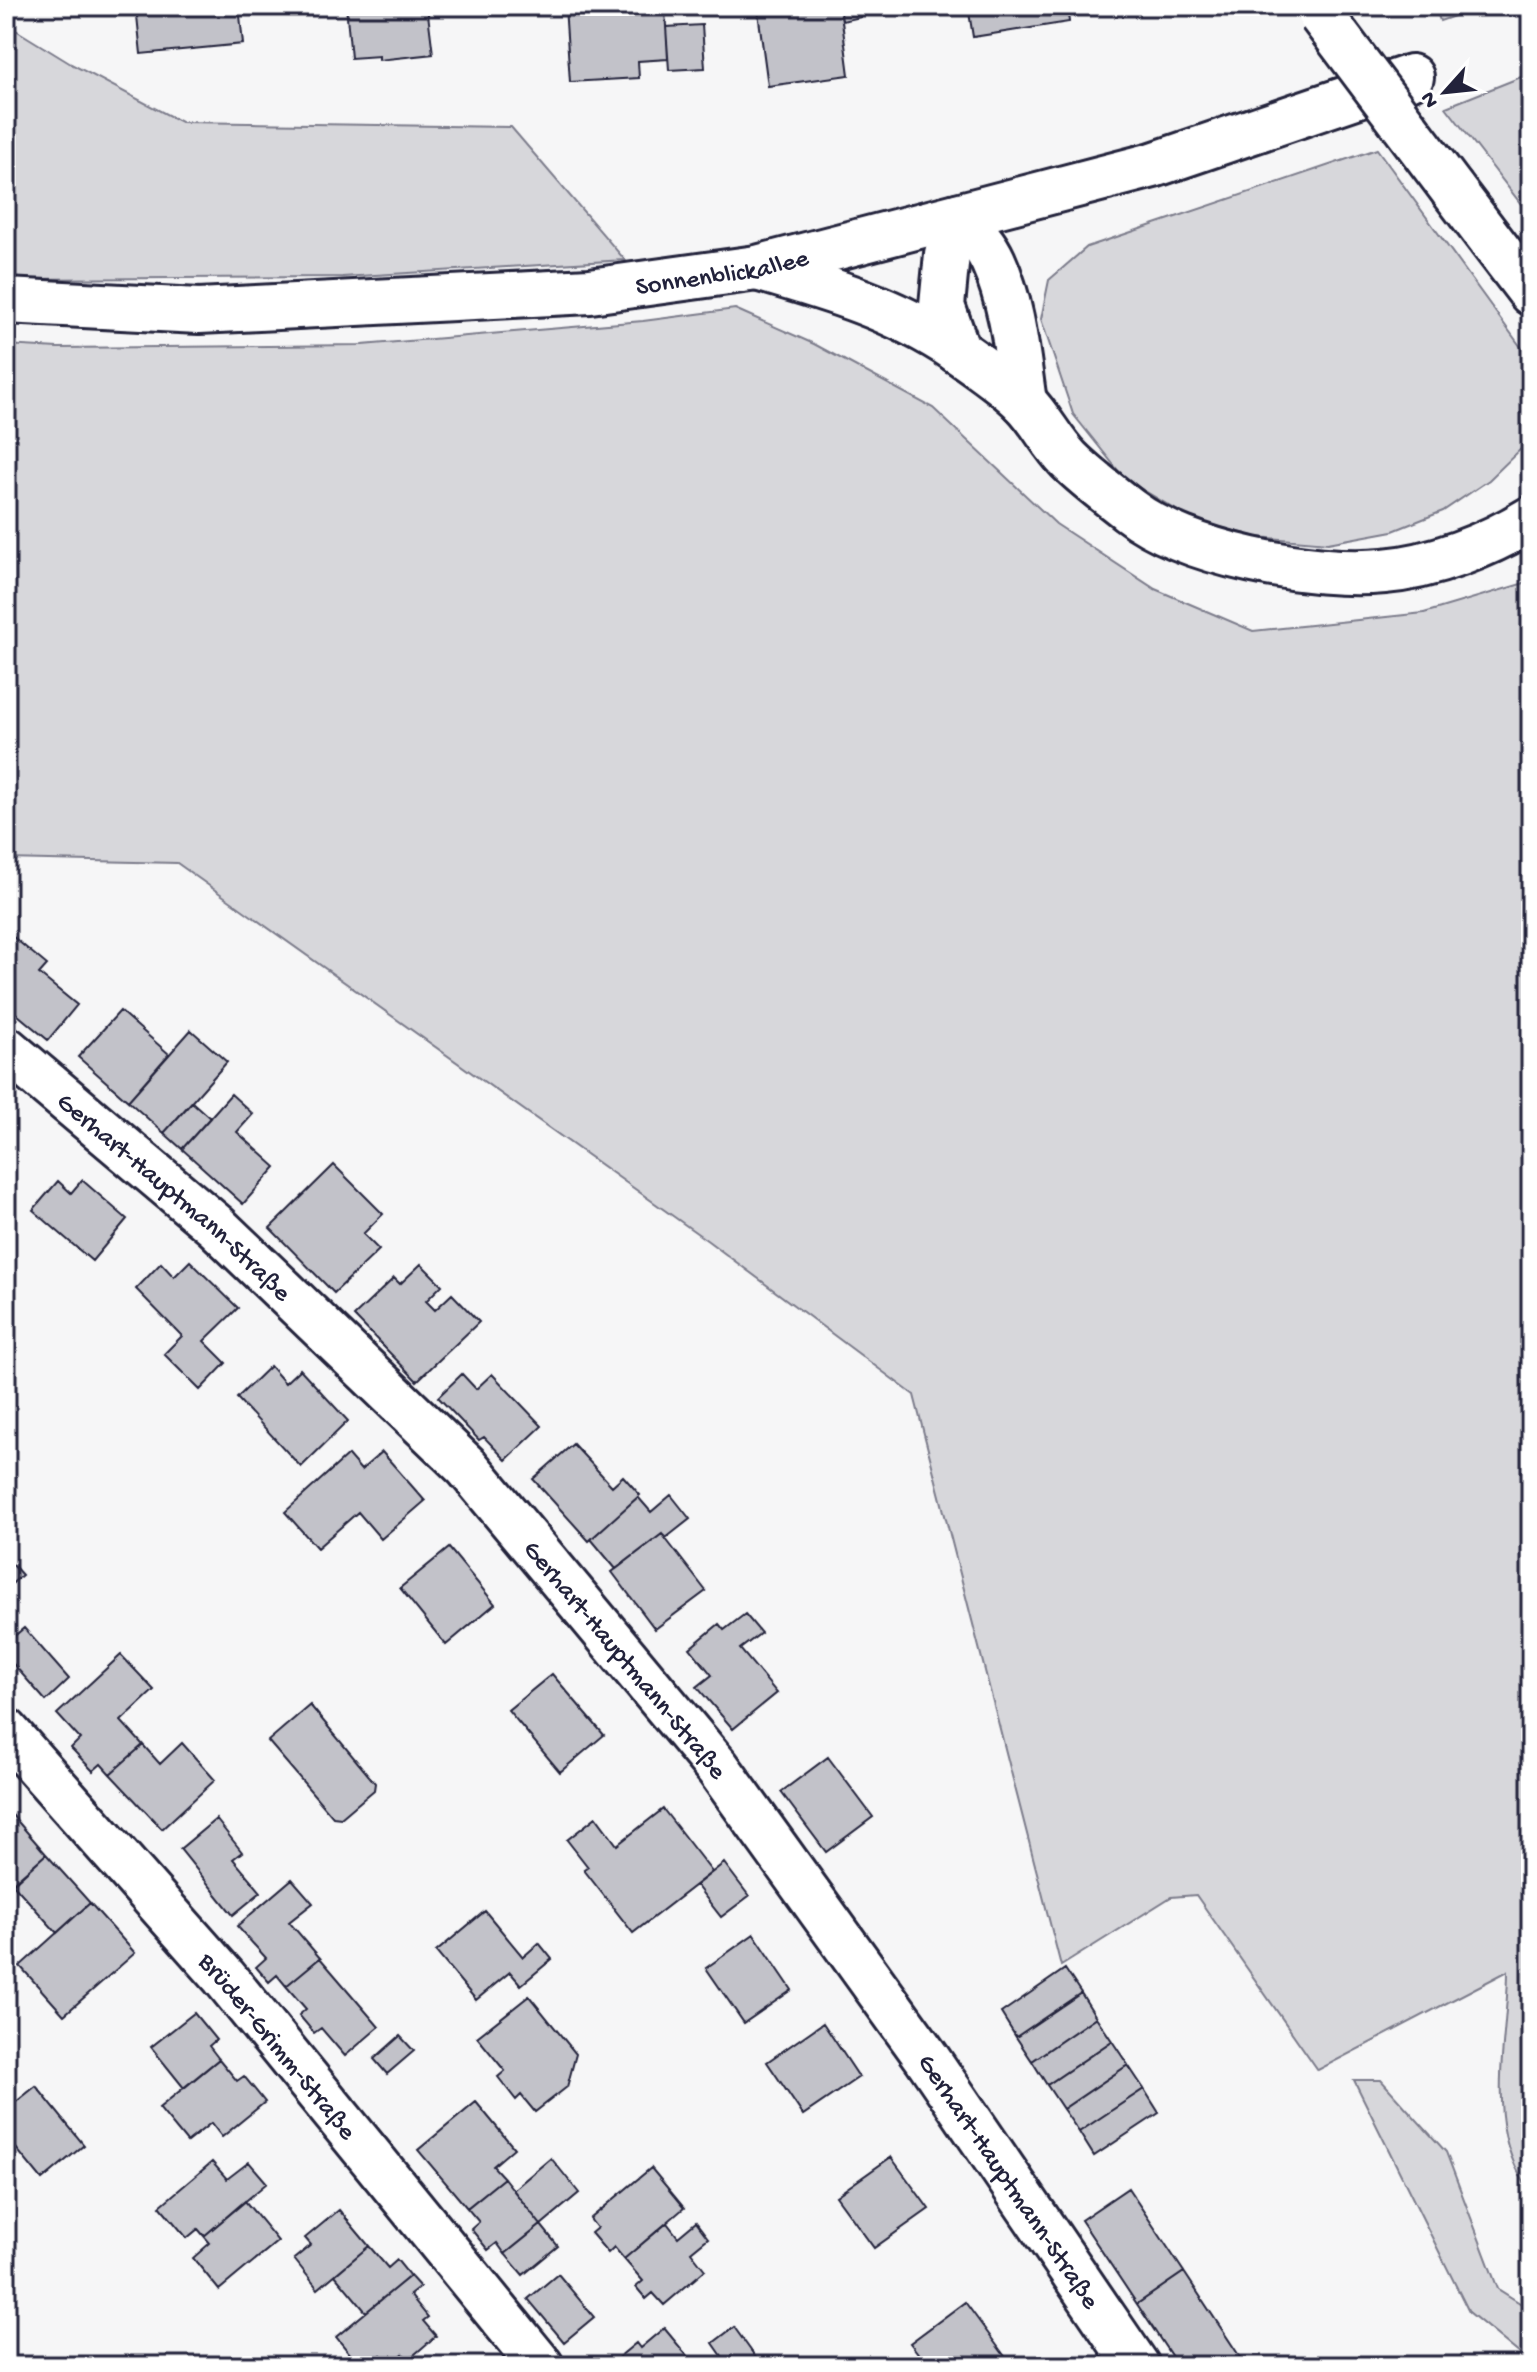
<svg xmlns="http://www.w3.org/2000/svg" width="1537" height="2372" viewBox="0 0 1537 2372" font-family="'Gochi Hand',sans-serif">
	<rect width="100%" height="100%" fill="#f6f6f7"/>
	<filter id="ink" filterUnits="userSpaceOnUse"><feTurbulence type="fractalNoise" baseFrequency=".0125" numOctaves="2"/><feDisplacementMap in="SourceGraphic" scale="16" xChannelSelector="R" yChannelSelector="G"/><feConvolveMatrix kernelMatrix="1 2 1 2 8 2 1 2 1" color-interpolation-filters="sRGB"/></filter>
	<g filter="url(#ink)">
		<path fill="#d7d7db" stroke="#7c7c8b" stroke-width="2" d="M1435,6H1484L1440,21Z
			M6,24L71,64L181,122L511,127L625,260L342,277L6,279Z
			M1531,73V217L1446,107Z
			M1377,149L1531,361V434L1524,446L1489,480L1443,511L1393,531L1328,543L1257,537L1193,520L1125,479L1073,414L1041,319L1049,280L1087,247Z
			M735,309L814,344L933,408L1056,524L1155,589L1253,631L1424,613L1531,581V2191C1481,2129 1508,2043 1508,1971L1318,2070L1196,1895L1171,1897L1061,1966L914,1395L708,1241L177,863L6,859V345L58,348L362,345L643,321Z
			M1354,2080H1381L1446,2152L1498,2289L1531,2310V2356L1526,2359L1469,2312Z"/>
		<path fill="#c2c2c9" stroke="#22223b" stroke-width="2" d="M136,6H239L243,44L141,54Z
			M346,6H427L433,54L379,60V56L351,58Z
			M565,6H636L637,12L665,10L668,59L638,61L639,78L570,82Z
			M805,6H840L849,75L768,86L758,12Z
			M840,6H859L861,17L842,21Z
			M968,6H1067L1069,22L973,37Z
			M702,25L705,68L669,70L666,27Z
			M6,931L47,965L39,974L77,1005L48,1040L6,1005Z
			M120,1011L169,1054L128,1101L78,1057Z
			M191,1030L227,1062L164,1133L128,1101Z
			M231,1094L253,1114L237,1132L276,1167L243,1204L182,1149Z
			M192,1102L210,1118L182,1149L164,1133Z
			M334,1165L383,1214L363,1234L379,1250L334,1293L270,1228Z
			M82,1180L127,1219L92,1261L33,1210L58,1181L71,1193Z
			M190,1261L238,1308L204,1341L226,1363L200,1390L164,1354L182,1336L136,1289L161,1263L174,1277Z
			M421,1264L442,1285L426,1301L435,1310L452,1294L479,1322L417,1381L354,1316L394,1278L400,1284Z
			M270,1366L285,1383L300,1369L348,1421L301,1467L237,1398Z
			M462,1374L476,1389L492,1374L542,1426L506,1460L484,1437L479,1440L438,1397Z
			M573,1444L612,1486L623,1476L640,1495L589,1541L533,1479Z
			M382,1452L425,1501L381,1539L358,1512L317,1548L285,1512L348,1455L361,1470Z
			M671,1495L690,1519L666,1538L662,1534L616,1569L591,1539L638,1497L651,1512Z
			M662,1534L706,1591L655,1629L612,1572Z
			M449,1548L495,1604L446,1645L400,1588Z
			M6,1557L22,1575L6,1589Z
			M745,1614L761,1633L740,1649L777,1693L733,1729L697,1687L712,1675L690,1648L719,1624L724,1630Z
			M24,1628L69,1679L46,1701L6,1656V1643Z
			M121,1655L154,1690L121,1721L143,1745L110,1774L101,1764L93,1771L71,1748L80,1739L57,1714Z
			M552,1674L604,1735L560,1772L508,1710Z
			M310,1705L375,1783L374,1790L341,1818L333,1817L268,1741Z
			M182,1743L215,1780L162,1829L110,1774L143,1745L160,1764Z
			M828,1757L873,1817L826,1852L781,1792Z
			M6,1808L46,1854L6,1889Z
			M663,1809L712,1872L633,1933L584,1870L588,1867L567,1840L596,1817L617,1845Z
			M216,1819L242,1852L233,1859L261,1892L233,1915L180,1849Z
			M46,1854L90,1903L57,1933L13,1884Z
			M724,1863L749,1896L721,1917L696,1885Z
			M292,1879L313,1903L289,1922L320,1958L286,1986L277,1975L269,1982L256,1967L266,1958L237,1926Z
			M90,1903L135,1953L64,2015L20,1966Z
			M485,1911L523,1957L539,1943L552,1959L521,1985L510,1972L476,2000L436,1952Z
			M754,1934L792,1990L744,2023L706,1968Z
			M320,1958L379,2027L345,2056L321,2028L314,2033L299,2015L306,2009L286,1986Z
			M1065,1969L1081,1993L1016,2037L1001,2013Z
			M1081,1993L1096,2017L1032,2061L1016,2037Z
			M529,1996L576,2054L567,2087L535,2112L521,2095L516,2100L498,2077L505,2071L477,2037Z
			M194,2013L216,2040L209,2046L219,2059L184,2088L151,2047Z
			M1096,2017L1112,2041L1047,2085L1032,2061Z
			M823,2023L859,2077L803,2115L767,2062Z
			M400,2036L414,2051L387,2074L374,2059Z
			M1112,2041L1128,2065L1063,2109L1047,2085Z
			M219,2059L237,2081L244,2076L265,2102L222,2137L211,2123L187,2142L159,2108Z
			M1128,2065L1144,2089L1079,2132L1063,2109Z
			M36,2086L84,2145L42,2180L6,2136V2110Z
			M1144,2089L1159,2113L1094,2156L1079,2132Z
			M476,2102L514,2148L493,2166L504,2178L467,2208L418,2150Z
			M891,2157L929,2209L874,2248L836,2196Z
			M551,2158L579,2193L541,2225L513,2190Z
			M212,2162L227,2179L249,2162L267,2183L204,2236L198,2229L187,2238L160,2206Z
			M651,2168L684,2208L624,2259L614,2247L608,2253L591,2233L597,2228L590,2219Z
			M504,2178L541,2225L505,2254L497,2243L488,2250L471,2229L479,2222L467,2208Z
			M1128,2188L1184,2272L1137,2304L1081,2220Z
			M245,2201L278,2241L219,2290L193,2258L210,2243L204,2236Z
			M339,2210L369,2246L318,2289L294,2259L311,2245L305,2238Z
			M696,2222L708,2238L691,2252L705,2270L664,2305L653,2293L646,2299L636,2287L643,2281L624,2259L667,2223L678,2237Z
			M541,2225L558,2246L523,2275L505,2254Z
			M369,2246L388,2268L397,2260L410,2276L366,2312L335,2275Z
			M1184,2272L1240,2357L1226,2366H1178L1137,2304Z
			M558,2274L594,2317L564,2342L528,2299Z
			M410,2276L420,2287L410,2295L428,2317L423,2321L436,2336L408,2360L403,2354L389,2366L381,2355L368,2366H360L336,2337Z
			M965,2302L1009,2362L1004,2366H928L910,2343Z
			M734,2327L762,2366H729L713,2343Z
			M664,2328L694,2364L691,2366H608L636,2343L640,2348Z"/>
		<g fill="none" stroke-linecap="round" stroke-linejoin="round">
			<g stroke="#22223b" stroke-width="50">
				<g id="street">
					<path d="M1452,189L1531,293"/>
					<path id="s1" d="M6,1049L216,1226L467,1467L718,1768L927,2058L1137,2366"/>
					<path id="s2" d="M6,1731L224,1977L541,2366"/>
				</g>
			</g>
			<g stroke="#22223b" stroke-width="50">
				<g id="secondary">
					<path d="M958,216C971,230 985,243 993,261C1013,305 1017,355 1024,402"/>
					<path d="M757,268C829,289 895,308 957,350C979,366 1005,383 1024,402C1041,419 1052,443 1069,460C1087,478 1109,494 1129,510C1186,554 1312,578 1384,571C1433,567 1489,545 1531,519"/>
					<path id="s3" d="M6,301L199,311L590,291L757,268L1153,165L1411,77"/>
					<path d="M958,351L942,306L947,254L958,216"/>
				</g>
			</g>
			<use href="#street" stroke="#fff" stroke-width="44"/>
			<use href="#secondary" stroke="#fff" stroke-width="44"/>
			<g stroke="#22223b" stroke-width="50" stroke-linecap="butt">
				<path id="street-bridge" d="M1321,15L1452,189"/>
			</g>
			<use href="#street-bridge" stroke="#fff" stroke-width="44"/>
		</g>
	</g>
	<g text-anchor="middle" stroke-width="7" stroke-linejoin="round" paint-order="stroke">
		<g font-size="26" fill="#22223b" stroke="#fff">
			<text dy="9" stroke="none"><textPath href="#s3" startOffset="718">Sonnenblickallee</textPath></text>
			<text dy="9" stroke="none"><textPath href="#s1" startOffset="224">Gerhart-Hauptmann-Straße</textPath></text>
			<text dy="9" stroke="none"><textPath href="#s1" startOffset="872">Gerhart-Hauptmann-Straße</textPath></text>
			<text dy="9" stroke="none"><textPath href="#s2" startOffset="416">Brüder-Grimm-Straße</textPath></text>
			<text dy="9" stroke="none"><textPath href="#s1" startOffset="1520">Gerhart-Hauptmann-Straße</textPath></text>
		</g>
	</g>
	<rect width="1537" height="2372" fill="none" stroke="#fff" stroke-width="32"/>
	<rect x="16" y="16" width="1505" height="2340" fill="none" stroke="#22223b" stroke-width="3" filter="url(#ink)"/>
	<g transform="translate(1445 92) rotate(243)" stroke="#ffffff" stroke-width="6" paint-order="stroke">
	<path d="M0-6L14 30L0 20L-14 30Z" fill="#22223b"/>
	<text y="-12" font-size="22" font-weight="bold" text-anchor="middle" fill="#22223b">N</text>
	</g>
</svg>
